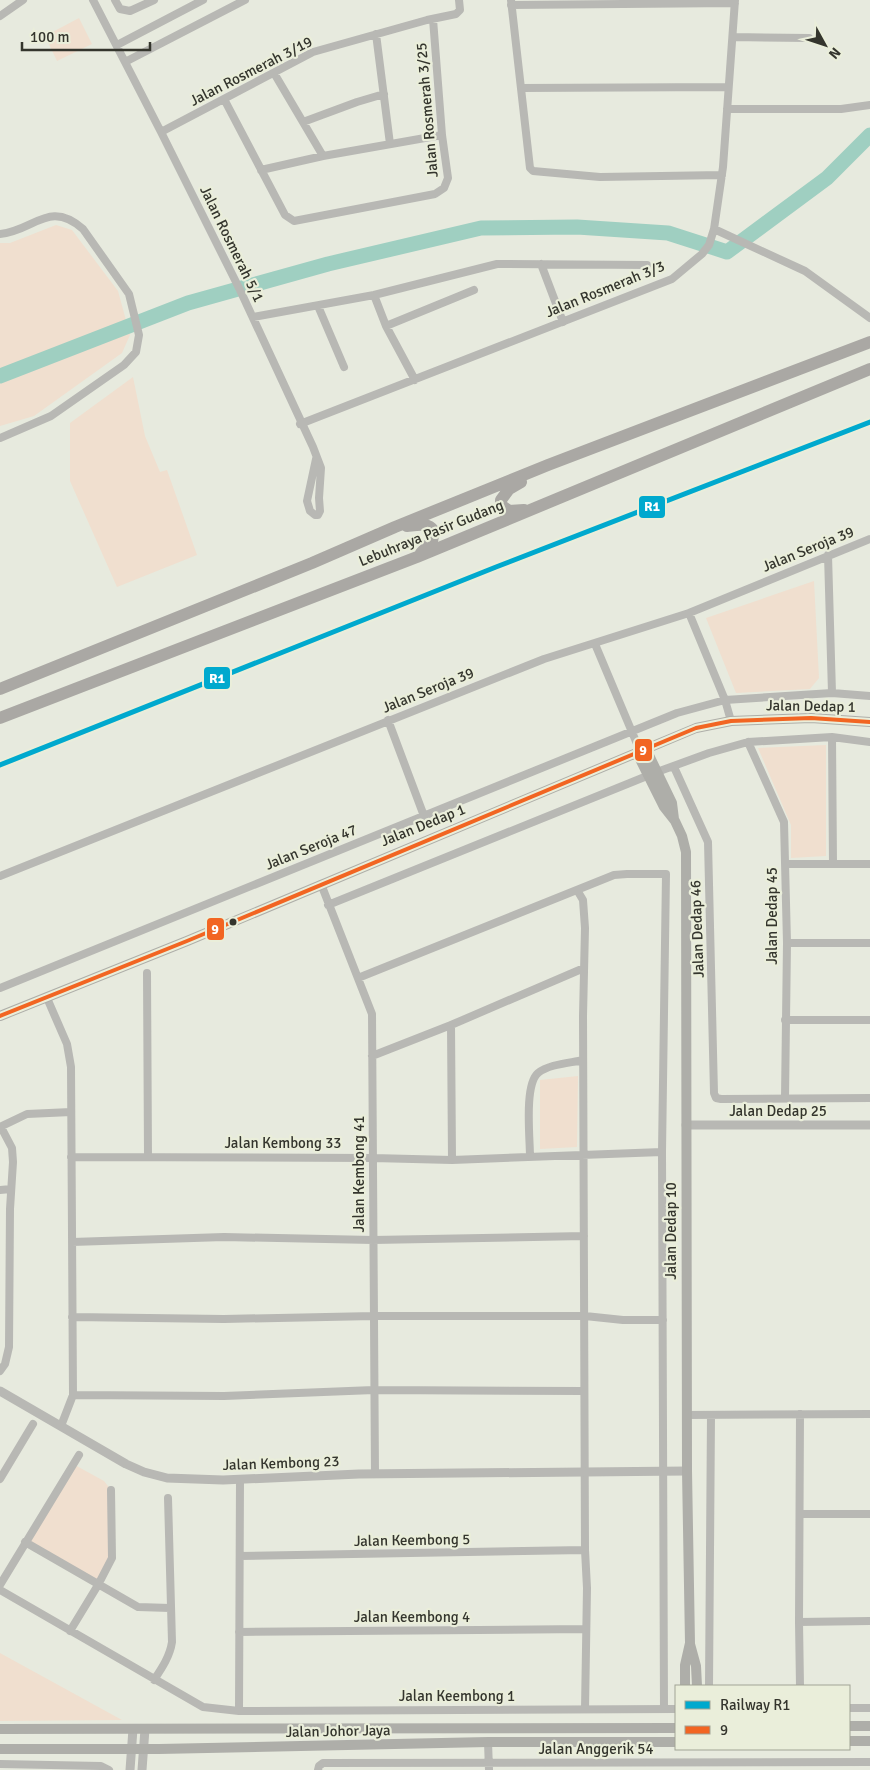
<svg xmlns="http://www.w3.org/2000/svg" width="870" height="1770" viewBox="0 0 870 1770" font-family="Signika,sans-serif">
	<rect width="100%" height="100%" fill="#e7eade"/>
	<path fill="#f0dfcf" d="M79,18L92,44L57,61L45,36Z
		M56,225L72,230L118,291L130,335L122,353L34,416L0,426V243H10Z
		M133,377L145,436L160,472L167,470L197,555L117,587L70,481V423Z
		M814,581L819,678L810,689L736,693L706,618Z
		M826,745V856L791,858V825L758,748Z
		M578,1076L577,1147L540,1149V1080Z
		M73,1464L104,1481L111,1490L112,1558L98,1585L25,1542Z
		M0,1653L122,1720L0,1721Z"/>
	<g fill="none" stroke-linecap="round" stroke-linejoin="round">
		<path stroke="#9fcfc1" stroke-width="15" d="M0,376L188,303L328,264L481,228L577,227L668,233L727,252L827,178L870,135"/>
		<path stroke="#b8b8b4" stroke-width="8" d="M93,0L161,132L240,290L313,447L321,468L319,498L320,511L318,515H315L310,511L307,501L316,459
			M115,0L120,9L130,11L154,0
			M511,0L530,168L533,171L600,177L722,175
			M511,5L735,3
			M0,16L23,0
			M376,34L390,144
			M733,37L809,38
			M117,45L203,0
			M125,62L245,0
			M274,73L323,156
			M521,88L728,87
			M224,99L285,215L294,221L435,194L444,188L448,178L442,135L433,19
			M727,109H841L870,105
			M303,122L357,102L384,94
			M161,132L313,52L427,20L456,14L460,10L459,0
			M261,170L323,156L442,135
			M714,229L805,271L870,318
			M0,234C34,231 49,199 83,229L129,294L139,335L136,352L124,365L51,416L0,438
			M541,264L563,322
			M374,295L386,326L415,380
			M318,306L344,367
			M253,317L374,295L497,264L647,265
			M386,326L474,290
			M300,424L672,279L702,254L709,245L714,229L723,167L735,0
			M828,555L832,693
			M689,613L725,700L731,721
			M595,644L640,751
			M388,720L424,816
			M832,737L833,864
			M748,742L784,822L787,943L785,1098
			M674,767L708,842L714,1093L716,1098L721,1099L870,1098
			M657,772L709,753L748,742L832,737L870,742
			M786,864H870
			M0,876L544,659L689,613L870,539
			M321,884L372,1014L375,1474
			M577,890L583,900L585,928L583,1016L585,1550L587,1588L585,1709
			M328,905L647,776
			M787,943H870
			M147,973L148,1156
			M358,978L614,875L627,874H666L662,1152L664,1709
			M0,988L677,713L725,700L832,693L870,696
			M47,998L67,1044L71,1067L73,1395L61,1426
			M785,1020H870
			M451,1025L452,1160
			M372,1056L451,1025L584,968
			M0,1127L27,1114L71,1112
			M71,1157L373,1158L452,1160L662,1152
			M530,1157C530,1138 524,1085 538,1073C549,1064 570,1063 583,1060
			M0,1190L11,1189
			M72,1242L224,1237L373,1240L584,1236
			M72,1317L224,1319L374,1316H585L623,1320H663
			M0,1371L5,1364L9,1347L10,1209L13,1162L12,1148L1,1127
			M73,1395L224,1396L374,1390L584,1391
			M800,1414L799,1622L800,1686
			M687,1415L870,1414
			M0,1479L33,1424
			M800,1514H870
			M25,1542L138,1607L170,1608
			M240,1556L585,1550
			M0,1585L79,1455
			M0,1590L203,1707L239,1711L676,1709
			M799,1622L870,1621
			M70,1631L98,1585L112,1558L111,1490
			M239,1632L585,1629
			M154,1680C162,1668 170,1656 172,1642L168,1498
			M709,1686L711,1415
			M849,1708H870
			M239,1711L240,1479
			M488,1742L489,1770
			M0,1764L101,1766L109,1770
			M318,1770L319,1766L323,1763L870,1762"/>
		<path stroke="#b8b8b4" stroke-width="9" d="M686,1125H870
			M0,1391L126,1464L144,1472L167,1478L223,1480L359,1474L687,1471
			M130,1770L133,1729
			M142,1770L145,1729"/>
		<path stroke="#aeaea9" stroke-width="10" d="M646,749L672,803L674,819
			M637,753L664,807L675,821L682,836L686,852L687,1471L690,1643L685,1665V1686
			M0,1016L187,941L696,728L731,721L811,718L870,722
			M690,1644L696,1666L697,1686
			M849,1726H870
			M0,1729L676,1728
			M849,1741H870
			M0,1749H159L488,1742H676"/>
		<path stroke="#aaa8a4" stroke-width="12" d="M521,482L509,489L501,500V505L509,511L524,510
			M407,526C417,525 428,522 434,531L432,541L421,553
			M0,689L312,563L395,527L548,465L870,342
			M0,718L417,557L870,369"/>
		<g stroke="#eaeeda" stroke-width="8">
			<path id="bus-1" d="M0,1016L187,941L696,728L731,721L811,718L870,722"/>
		</g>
		<use href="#bus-1" stroke="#f26522" stroke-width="4"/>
		<g stroke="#eaeeda" stroke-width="9">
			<path id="rail-1" d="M0,765L496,567L870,422"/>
		</g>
		<use href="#rail-1" stroke="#00a9ce" stroke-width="5"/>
	</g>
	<circle fill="#34352d" stroke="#eaeeda" stroke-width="2" cx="233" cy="922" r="4.5"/>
	<g text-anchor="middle" stroke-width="4.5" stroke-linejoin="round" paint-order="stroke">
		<g font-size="15" fill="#34352d" stroke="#eaeeda">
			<text transform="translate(251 71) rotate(-27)" y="5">Jalan Rosmerah 3/19</text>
			<text transform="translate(427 110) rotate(-95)" y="5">Jalan Rosmerah 3/25</text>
			<text transform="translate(232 244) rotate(64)" y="5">Jalan Rosmerah 5/1</text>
			<text transform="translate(605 289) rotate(-22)" y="5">Jalan Rosmerah 3/3</text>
			<text transform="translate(431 533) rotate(-22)" y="5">Lebuhraya Pasir Gudang</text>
			<text transform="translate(808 549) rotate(-22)" y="5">Jalan Seroja 39</text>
			<text transform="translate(428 690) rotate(-22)" y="5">Jalan Seroja 39</text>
			<text transform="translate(811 706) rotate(1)" y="5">Jalan Dedap 1</text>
			<text transform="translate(423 825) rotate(-22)" y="5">Jalan Dedap 1</text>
			<text transform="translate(311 847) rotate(-22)" y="5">Jalan Seroja 47</text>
			<text transform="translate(772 916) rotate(-90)" y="5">Jalan Dedap 45</text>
			<text transform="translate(697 929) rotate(-92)" y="5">Jalan Dedap 46</text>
			<text x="778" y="1116">Jalan Dedap 25</text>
			<text x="283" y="1148">Jalan Kembong 33</text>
			<text transform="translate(359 1174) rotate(-90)" y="5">Jalan Kembong 41</text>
			<text transform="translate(671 1231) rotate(-90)" y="5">Jalan Dedap 10</text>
			<text transform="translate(281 1463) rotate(-2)" y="5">Jalan Kembong 23</text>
			<text transform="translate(412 1540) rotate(-1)" y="5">Jalan Keembong 5</text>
			<text x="412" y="1622">Jalan Keembong 4</text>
			<text x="457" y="1701">Jalan Keembong 1</text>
			<text transform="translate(338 1731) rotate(-1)" y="5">Jalan Johor Jaya</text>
			<text x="596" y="1754">Jalan Anggerik 54</text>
		</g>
	</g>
	<g stroke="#eaeeda" stroke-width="2">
		<rect x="638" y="495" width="28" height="24" rx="5" fill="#00a9ce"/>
		<rect x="203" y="666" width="28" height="24" rx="5" fill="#00a9ce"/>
		<rect x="634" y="738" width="19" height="24" rx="5" fill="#f26522"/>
		<rect x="206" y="917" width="19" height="24" rx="5" fill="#f26522"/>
	</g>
	<g font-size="14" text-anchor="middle" font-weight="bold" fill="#fff">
		<text x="652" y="511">R1</text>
		<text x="217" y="683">R1</text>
		<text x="643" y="755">9</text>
		<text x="215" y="934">9</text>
	</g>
	<rect x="675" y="1685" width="175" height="65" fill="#eaeeda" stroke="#a1a495"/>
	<rect x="685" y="1701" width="25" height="8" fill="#00a9ce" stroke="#a1a495"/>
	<text x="720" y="1710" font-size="15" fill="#34352d">Railway R1</text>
	<rect x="685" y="1726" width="25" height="8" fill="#f26522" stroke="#a1a495"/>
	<text x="720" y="1735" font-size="15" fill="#34352d">9</text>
	<g transform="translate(825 45) rotate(130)" stroke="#eaeeda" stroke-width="4" paint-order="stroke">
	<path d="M0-4L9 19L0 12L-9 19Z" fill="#34352d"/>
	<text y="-8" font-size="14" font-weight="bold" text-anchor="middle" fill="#34352d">N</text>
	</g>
	<path d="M22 42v8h128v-8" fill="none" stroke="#34352d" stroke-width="2.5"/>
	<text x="30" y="42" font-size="15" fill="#34352d" stroke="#eaeeda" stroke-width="4" paint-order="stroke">100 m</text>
</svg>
